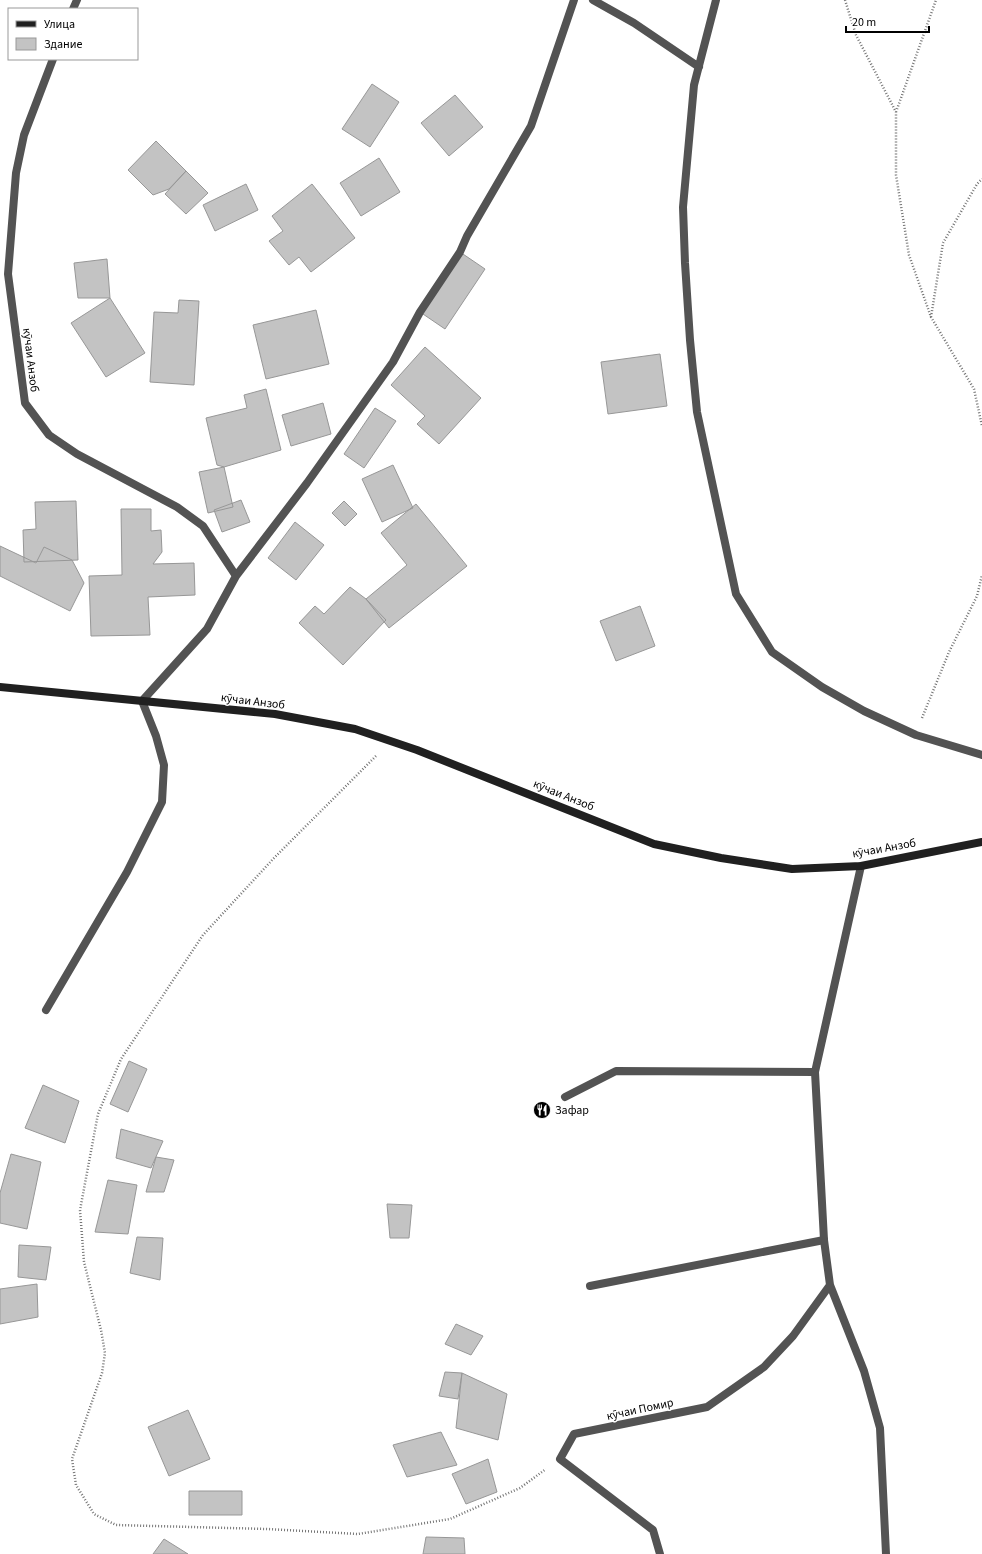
<svg xmlns="http://www.w3.org/2000/svg" width="982" height="1554" viewBox="0 0 982 1554" font-family="'Source Sans 3',sans-serif">
	<rect width="100%" height="100%" fill="#fff"/>
	<path fill="#c3c3c3" stroke="#979797" d="M372,84L399,102L370,147L342,129Z
		M455,95L483,127L449,156L421,123Z
		M156,141L186,171L169,189L153,195L128,170Z
		M379,158L400,192L361,216L340,183Z
		M186,171L208,193L186,214L165,194Z
		M246,184L258,210L215,231L203,205Z
		M312,184L355,238L311,272L299,257L289,265L269,241L283,231L272,216Z
		M460,252L485,269L445,329L420,312Z
		M107,259L110,298H78L74,263Z
		M110,298L145,353L106,377L71,323Z
		M179,300L199,301L194,385L150,382L154,312L178,313Z
		M316,310L329,364L266,379L253,325Z
		M425,347L481,398L439,444L417,424L425,416L391,385Z
		M660,354L667,406L608,414L601,362Z
		M266,389L281,450L224,467L217,465L206,418L247,408L244,395Z
		M323,403L331,434L291,446L282,415Z
		M375,408L396,421L364,468L344,454Z
		M393,465L413,508L382,522L362,479Z
		M224,467L233,507L208,513L199,472Z
		M241,500L250,522L222,532L214,510Z
		M76,501L78,560L24,562L23,530L36,529L35,502Z
		M344,501L357,514L345,526L332,513Z
		M416,504L467,566L389,628L366,599L407,565L381,533Z
		M121,509H151V531L161,530L162,552L153,564L194,563L195,595L148,597L150,635L91,636L89,576L122,575Z
		M295,522L324,545L296,580L268,558Z
		M0,546L36,563L44,547L72,560L84,583L70,611L0,576Z
		M350,587L366,599L386,620L343,665L299,623L315,606L324,614Z
		M640,606L655,646L616,661L600,621Z
		M129,1061L147,1069L128,1112L110,1104Z
		M43,1085L79,1101L65,1143L25,1128Z
		M121,1129L163,1141L151,1168L116,1158Z
		M11,1154L41,1162L27,1229L0,1223V1193Z
		M156,1157L174,1160L164,1192H146Z
		M108,1180L137,1185L128,1234L95,1232Z
		M387,1204L412,1205L409,1238H390Z
		M137,1237L163,1238L160,1280L130,1273Z
		M19,1245L51,1247L46,1280L18,1277Z
		M37,1284L38,1317L0,1324V1289Z
		M456,1324L483,1336L471,1355L445,1344Z
		M445,1372L462,1373L458,1399L439,1396Z
		M462,1373L507,1394L498,1440L456,1428Z
		M188,1410L210,1459L169,1476L148,1427Z
		M441,1432L457,1465L407,1477L393,1445Z
		M488,1459L497,1492L466,1504L452,1474Z
		M189,1491H242V1515H189Z
		M426,1537L464,1538L465,1554H423Z
		M164,1539L188,1554H153Z"/>
	<g fill="none" stroke-linecap="round" stroke-linejoin="round">
		<path stroke="#757575" stroke-width="2.5" stroke-dasharray="1 2" stroke-linecap="butt" d="M845,0L856,35L896,112V175L909,255L931,317L974,389L982,426
			M896,112L936,0
			M931,317L943,243L977,184L982,179
			M922,718L949,652L977,596L982,575
			M376,756L274,858L203,935L121,1059L98,1114L80,1210L84,1262L101,1330L105,1353L102,1373L72,1459L76,1485L94,1514L116,1525L267,1529L358,1534L450,1519L520,1488L546,1469"/>
		<path stroke="#535353" stroke-width="8" d="M593,0L634,23L699,67
			M716,0L694,85L683,207L685,263L690,340L697,412L736,594L772,652L822,687L864,711L916,735L982,755
			M73,9L77,0
			M53,59L24,135L16,173L8,274L25,403L49,435L77,454L177,507L203,526L236,576L207,629L142,701
			M236,576L307,483L393,362L420,312L460,252L467,236L531,126L574,0
			M565,1097L616,1071L815,1072
			M590,1286L824,1240"/>
		<path stroke="#535353" stroke-width="8" d="M861,866L815,1072L824,1240L830,1285L864,1371L880,1428L886,1554
			M46,1010L127,872L162,802L164,765L156,736L142,701
			M660,1554L653,1530L560,1459L574,1434L707,1407L764,1367L793,1336L830,1285"/>
		<path stroke="#202020" stroke-width="8" d="M0,687L275,714L355,729L417,750L654,844L721,858L792,869L861,866L982,842"/>
	</g>
	<defs>
		<g id="restaurant-disc" transform="scale(0.9)"><circle r="9.5" fill="#000" stroke="#fff"/><path d="M-5-6h1v4h1v-4h1v4h1v-4h1v5L-1.5 .5V6h-2V.5L-5-1ZM5-6V6H3V1.5H1.5Q1.5-4 5-6Z" fill="#fff"/></g>
	</defs>
	<g fill-rule="evenodd">
		<use href="#restaurant-disc" x="542" y="1110"/>
	</g>
	<g text-anchor="middle" stroke-width="3" stroke-linejoin="round" paint-order="stroke">
		<g font-size="12" fill="#000" stroke="#fff">
			<text transform="translate(31 360) rotate(83)" y="4">кӯчаи Анзоб</text>
			<text transform="translate(253 701) rotate(7)" y="4">кӯчаи Анзоб</text>
			<text transform="translate(564 795) rotate(22)" y="4">кӯчаи Анзоб</text>
			<text transform="translate(884 848) rotate(-10)" y="4">кӯчаи Анзоб</text>
			<text transform="translate(640 1409) rotate(-12)" y="4">кӯчаи Помир</text>
		</g>
		<g font-size="12" fill="#000" stroke="#fff" text-anchor="start">
			<text x="555" y="1114">Зафар</text>
		</g>
	</g>
	<rect x="8" y="8" width="130" height="52" fill="#ffffff" stroke="#999999"/>
	<rect x="16" y="21" width="20" height="6" fill="#202020" stroke="#999999"/>
	<text x="44" y="28" font-size="12" fill="#000000">Улица</text>
	<rect x="16" y="38" width="20" height="12" fill="#c3c3c3" stroke="#999999"/>
	<text x="44" y="48" font-size="12" fill="#000000">Здание</text>
	<path d="M846 26v6h83v-6" fill="none" stroke="#000000" stroke-width="2"/>
	<text x="852" y="26" font-size="12" fill="#000000" stroke="#ffffff" stroke-width="3" paint-order="stroke">20 m</text>
</svg>
